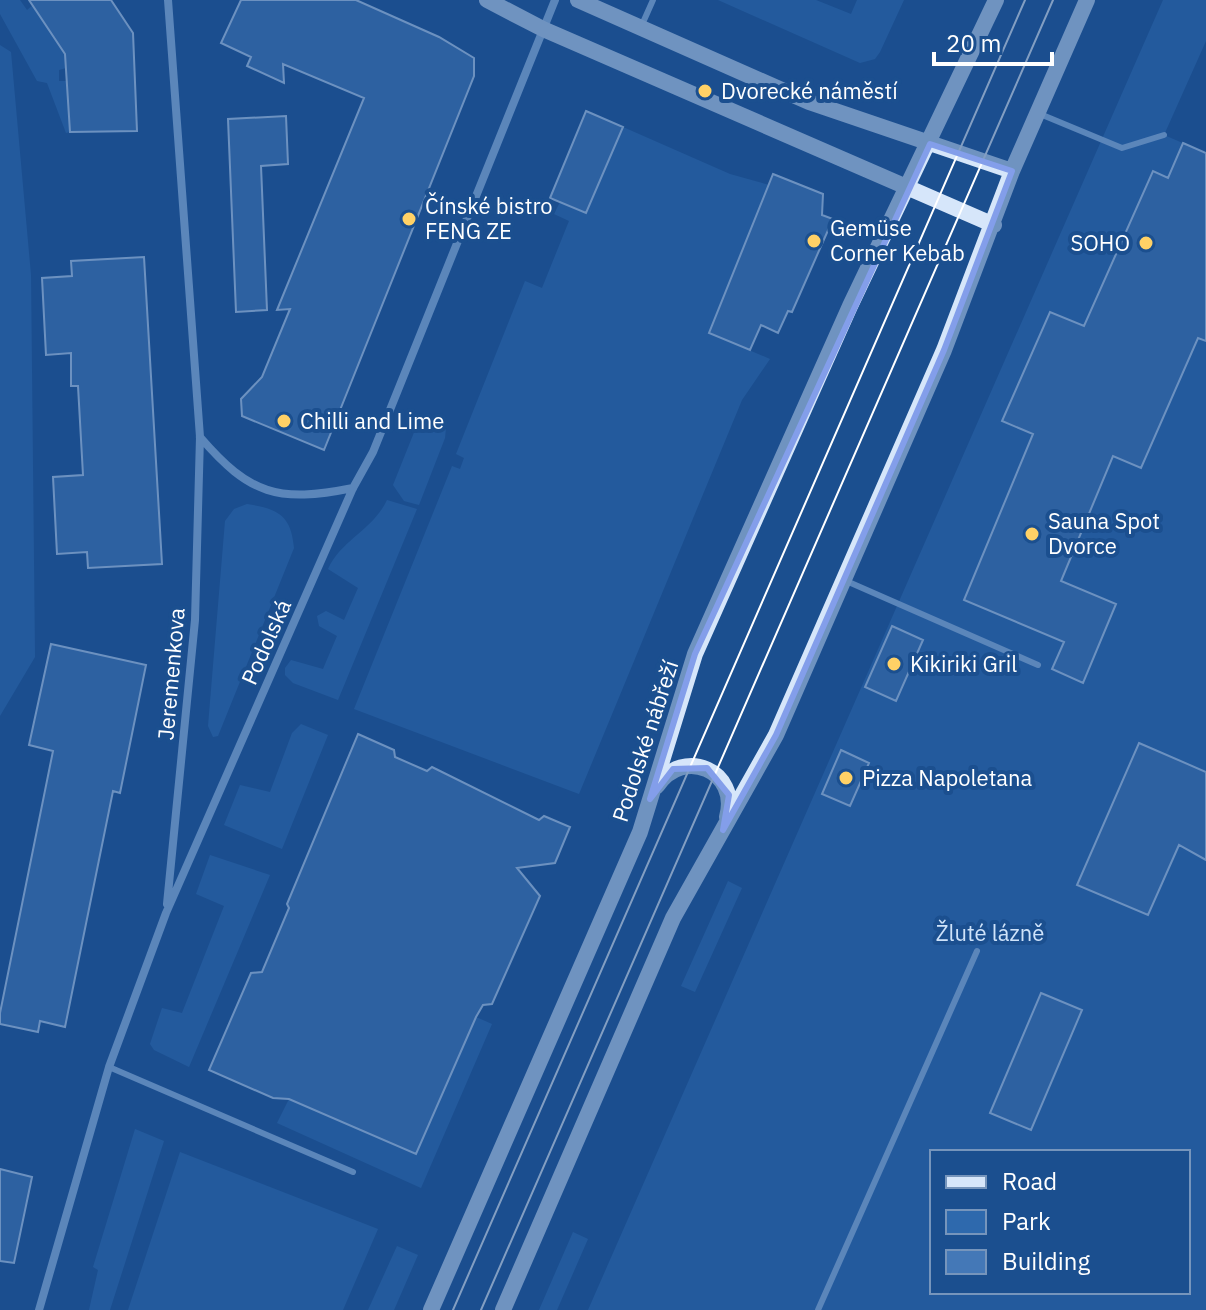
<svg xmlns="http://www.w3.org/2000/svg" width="1206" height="1310" viewBox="0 0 1206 1310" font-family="'IBM Plex Sans',sans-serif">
	<rect width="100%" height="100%" fill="#1b4f8f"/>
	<path fill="#2e69ad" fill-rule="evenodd" d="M0,0H20L27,10L33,5L65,54L66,68L59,70V81H67L70,132L66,133L47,83L37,81L0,14Z
		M718,0H816L851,14L857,0H904L880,52L875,59L860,63Z
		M1163,0H1206V41L1164,135L1206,153V1310H588ZM932,1152H1188V1292H932Z
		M0,45L11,52L31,275L35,657L0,716Z
		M623,127L730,174L769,185L709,333L770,359L742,400L579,794L354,709L452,466L460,469L464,458L456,454L525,281L542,288L569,221L554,214L560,202L587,212Z
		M421,415L446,428L445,438L419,505L404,501L393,485Z
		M387,500L417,509L338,700L293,683L285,675V668L291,660L323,669L337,636L319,626L317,616L326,611L344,620L358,588L328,569C342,539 373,530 387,500Z
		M247,504C278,509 291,515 294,548L218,736L213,737L208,726L225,521L234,509Z
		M301,724L328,735L282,849L224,825L240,785L270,792L292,733Z
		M210,855L270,875L189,1067L154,1050L150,1044L162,1008L182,1013L224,906L196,894Z
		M728,881L742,888L695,992L681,986Z
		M476,1017L492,1024L421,1188L277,1123L289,1099L416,1153Z
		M135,1129L164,1141L110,1310H89L98,1270L93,1267Z
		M180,1152L378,1229L343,1310H128Z
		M573,1232L588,1239L557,1310H539Z
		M397,1246L418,1255L394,1310H368Z"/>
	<path fill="#4478b7" stroke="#cfe3fa" stroke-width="2" d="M29,0H111L133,33L137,131L70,132L65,54Z
		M241,0H356L439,37L474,58V76L324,450L242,416L241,399L262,377L290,309L277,310L364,98L283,64L284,83L247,66L251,57L221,43Z
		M586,111L623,127L586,213L550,198Z
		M286,116L288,164L261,166L267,310L236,312L228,119Z
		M1183,143L1206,153V341L1198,338L1141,468L1113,456L1061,581L1116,604L1083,683L1052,669L1064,642L964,600L1033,434L1002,421L1050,312L1084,326L1153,171L1168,178Z
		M773,174L823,194L822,215L833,219L792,312L788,311L778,333L761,325L750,350L709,333Z
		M144,257L162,564L88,568L87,552L57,554L53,477L83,475L78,386H71V353L46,355L42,278L72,276L71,261Z
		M892,626L923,640L896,701L865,687Z
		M51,644L146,665L120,793L113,791L65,1027L40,1021L38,1032L0,1024V1013L53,751L29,745Z
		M358,734L394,750L395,757L427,771L432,767L539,820L544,816L570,827L555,863L517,868L540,896L492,1004L483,1005L476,1017L416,1154L289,1099L273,1098L209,1070L251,973L262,972L289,908L287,904Z
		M1139,743L1206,772V860L1179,845L1148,915L1077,885Z
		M841,750L869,763L850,806L822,794Z
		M1041,993L1082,1010L1031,1130L990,1113Z
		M0,1169L32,1177L14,1263L0,1261Z"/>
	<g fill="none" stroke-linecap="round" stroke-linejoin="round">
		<path stroke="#a9c9ee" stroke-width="6" d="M641,27L653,0
			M1040,114L1122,148L1164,135
			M844,580L1038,665
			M109,1067L353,1172
			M818,1310L977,951"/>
		<path stroke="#a9c9ee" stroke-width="8" d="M200,437C250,495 278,503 353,488
			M167,904L195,620L200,437L168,0
			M39,1310L109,1067L166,913L353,488L373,452L555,0"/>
		<path stroke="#d6e6fa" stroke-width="16" d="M487,0L543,29L994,225
			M578,0L809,102L1012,171
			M657,786C683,746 740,771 727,817
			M431,1310L640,832L695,654L850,306L996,0
			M503,1310L673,918L776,735L944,350L1012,171L1087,0"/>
		<path stroke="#fff" stroke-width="2" d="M453,1310L1025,0
			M481,1310L1053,0"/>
	</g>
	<path d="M0 0H1206V1310H0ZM930,144L1012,171L944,350L776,735L723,830L729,795L707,768L673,769L650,799L695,654Z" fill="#1b4f8f" fill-opacity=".55" fill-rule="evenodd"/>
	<path fill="none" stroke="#839eea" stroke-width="6" stroke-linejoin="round" d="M930,144L1012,171L944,350L776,735L723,830L729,795L707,768L673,769L650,799L695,654Z"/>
	<g fill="#ffd166" stroke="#1b4f8f" stroke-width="3">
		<circle cx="705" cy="91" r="8"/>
		<circle cx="409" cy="219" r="8"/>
		<circle cx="814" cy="241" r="8"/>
		<circle cx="1146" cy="243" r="8"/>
		<circle cx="284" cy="421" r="8"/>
		<circle cx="1032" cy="534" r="8"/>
		<circle cx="894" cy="664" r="8"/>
		<circle cx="846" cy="778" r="8"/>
	</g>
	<g text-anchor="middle" stroke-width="8" stroke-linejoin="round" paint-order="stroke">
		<g font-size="22" fill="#fff" stroke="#1b4f8f" text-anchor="start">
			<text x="721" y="99">Dvorecké náměstí</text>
			<text x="425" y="214">Čínské bistro<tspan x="425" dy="25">FENG ZE</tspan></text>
			<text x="830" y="236">Gemüse<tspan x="830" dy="25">Corner Kebab</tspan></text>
			<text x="1130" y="251" text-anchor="end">SOHO</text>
			<text x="300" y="429">Chilli and Lime</text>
			<text x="1048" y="529">Sauna Spot<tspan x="1048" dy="25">Dvorce</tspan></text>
			<text x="910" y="672">Kikiriki Gril</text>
			<text x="862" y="786">Pizza Napoletana</text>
		</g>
		<g font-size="22" fill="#fff" stroke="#1b4f8f">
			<text transform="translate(266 642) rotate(-66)" y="8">Podolská</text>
			<text transform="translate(171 674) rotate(-85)" y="8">Jeremenkova</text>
			<text transform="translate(645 741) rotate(-72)" y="8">Podolské nábřeží</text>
		</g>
		<g font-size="22" fill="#cfe3fa" stroke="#1b4f8f">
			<text x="990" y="941">Žluté lázně</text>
		</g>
	</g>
	<rect x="930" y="1150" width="260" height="144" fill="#1b4f8f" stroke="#7695bc" stroke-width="2"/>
	<rect x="946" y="1176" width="40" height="12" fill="#d6e6fa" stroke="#7695bc" stroke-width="2"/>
	<text x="1002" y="1190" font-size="24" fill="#ffffff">Road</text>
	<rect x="946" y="1210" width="40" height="24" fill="#2e69ad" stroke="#7695bc" stroke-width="2"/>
	<text x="1002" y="1230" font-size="24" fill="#ffffff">Park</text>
	<rect x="946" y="1250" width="40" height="24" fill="#4478b7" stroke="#7695bc" stroke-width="2"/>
	<text x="1002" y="1270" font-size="24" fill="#ffffff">Building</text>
	<path d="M934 52v12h118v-12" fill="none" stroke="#ffffff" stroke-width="4"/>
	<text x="946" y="52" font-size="24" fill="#ffffff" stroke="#1b4f8f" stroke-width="6" paint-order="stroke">20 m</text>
</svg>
